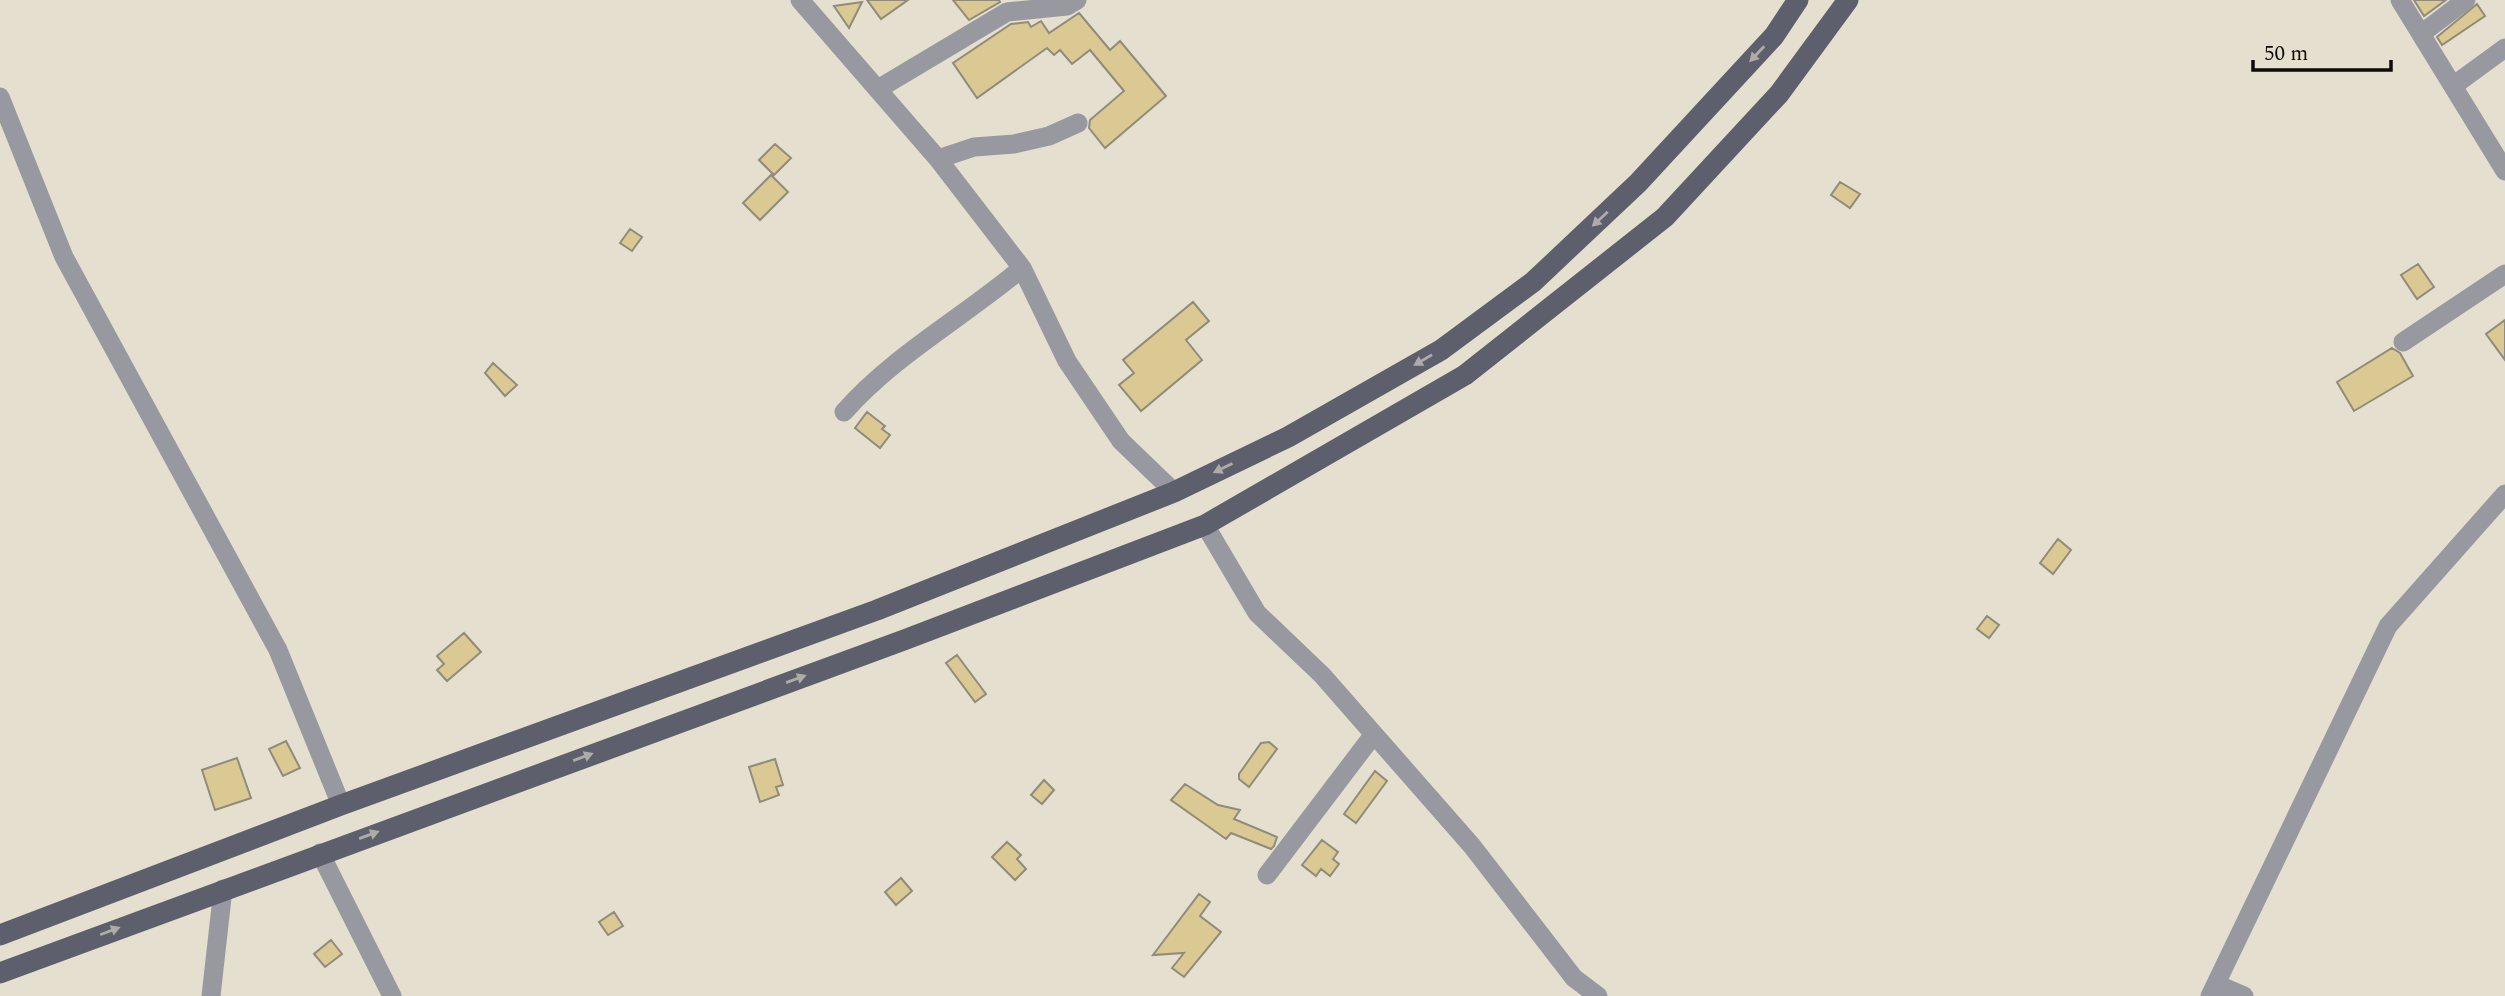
<svg xmlns="http://www.w3.org/2000/svg" width="2505" height="996" viewBox="0 0 2505 996" font-family="Spectral,serif">
	<rect width="100%" height="100%" fill="#e4dfce"/>
	<path fill="#dac992" stroke="#908b7b" stroke-width="2" d="M867,0H908L881,19Z
		M953,0H999L1000,2L969,20Z
		M2414,0H2446L2424,16Z
		M862,2L849,28L834,6Z
		M2477,4L2485,16L2442,45L2437,37Z
		M1079,13L1110,50L1120,41L1166,96L1105,148L1089,128L1090,120L1124,91L1090,50L1072,64L1060,50L1054,55L1047,48L977,98L953,63L1011,24L1028,22L1031,27L1041,21L1049,33Z
		M775,144L791,158L774,175L759,160Z
		M771,175L788,192L760,220L743,203Z
		M1840,182L1860,194L1850,208L1831,195Z
		M630,229L642,237L632,251L620,243Z
		M2418,264L2434,287L2417,299L2401,275Z
		M1193,302L1209,321L1186,340L1202,360L1141,411L1119,385L1134,373L1123,360Z
		M2505,320V360L2486,334Z
		M2392,348L2400,353L2413,376L2354,411L2337,382Z
		M493,363L517,385L505,396L485,373Z
		M867,412L885,426L882,429L890,435L880,448L855,428Z
		M2058,539L2071,550L2053,574L2040,563Z
		M1987,616L1999,625L1989,638L1977,629Z
		M464,633L481,652L447,681L437,670L444,664L437,656Z
		M957,655L986,694L975,702L946,663Z
		M286,741L300,768L283,776L269,749Z
		M1269,742L1277,749L1249,787L1239,779V774L1261,743Z
		M237,758L251,798L215,810L202,770Z
		M775,759L783,785L776,787L779,795L760,802L749,767Z
		M1375,771L1387,781L1356,823L1344,814Z
		M1044,780L1054,790L1042,804L1031,795Z
		M1185,784L1218,805L1240,810L1234,819L1277,837L1274,846L1271,849L1231,833L1226,839L1171,800Z
		M1322,840L1338,852L1333,859L1339,864L1330,876L1321,869L1316,876L1302,865Z
		M1007,842L1021,855L1017,859L1026,869L1015,880L992,857Z
		M901,878L912,891L896,905L885,892Z
		M1199,894L1210,902L1200,916L1221,932L1184,977L1172,968L1184,953L1153,955Z
		M614,912L623,926L608,935L599,922Z
		M331,940L342,954L325,967L314,954Z"/>
	<g fill="none" stroke-linecap="round" stroke-linejoin="round">
		<path stroke="#9899a0" stroke-width="19" d="M800,0L938,159L1022,268L1067,361L1121,441L1174,492
			M2400,0L2505,171
			M2421,34L2466,0
			M2453,86L2505,48
			M878,89L1007,12L1067,6L1077,0
			M0,97L64,257L278,650L341,805
			M938,159L974,147L1014,144L1049,136L1078,123
			M2403,342L2505,274
			M844,412C894,355 964,317 1022,268
			M1205,525L1257,613L1322,675L1472,846L1574,978L1598,996
			M320,853L392,996
			M1267,875L1374,734
			M2216,984L2244,996
			M211,996L223,889
			M2210,996L2388,626L2505,494"/>
		<path stroke="#5e5f6c" stroke-width="21" d="M0,935L341,805L877,610L1174,492L1288,437L1441,350L1533,282L1638,183L1774,36L1798,0
			M0,973L904,640L1205,525L1465,375L1665,217L1779,94L1848,0"/>
	</g>
	<defs><path id="oneway-solid" d="M-6-.8H1V-3.2L6.5 0L1 3.2V.8H-6Z" transform="scale(1.75)"/></defs>
	<g fill="#aeaca7">
		<use href="#oneway-solid" transform="translate(1757 54) rotate(133)"/>
		<use href="#oneway-solid" transform="translate(1600 219) rotate(137)"/>
		<use href="#oneway-solid" transform="translate(1423 360) rotate(150)"/>
		<use href="#oneway-solid" transform="translate(1223 468) rotate(154)"/>
		<use href="#oneway-solid" transform="translate(796 679) rotate(-20)"/>
		<use href="#oneway-solid" transform="translate(583 757) rotate(-20)"/>
		<use href="#oneway-solid" transform="translate(369 835) rotate(-20)"/>
		<use href="#oneway-solid" transform="translate(110 931) rotate(-21)"/>
	</g>
	<path d="M2253 60v10h138v-10" fill="none" stroke="#0d0c06" stroke-width="3.5"/>
	<text x="2264" y="60" font-size="21" fill="#0d0c06" stroke="#e4dfce" stroke-width="5" paint-order="stroke">50 m</text>
</svg>
